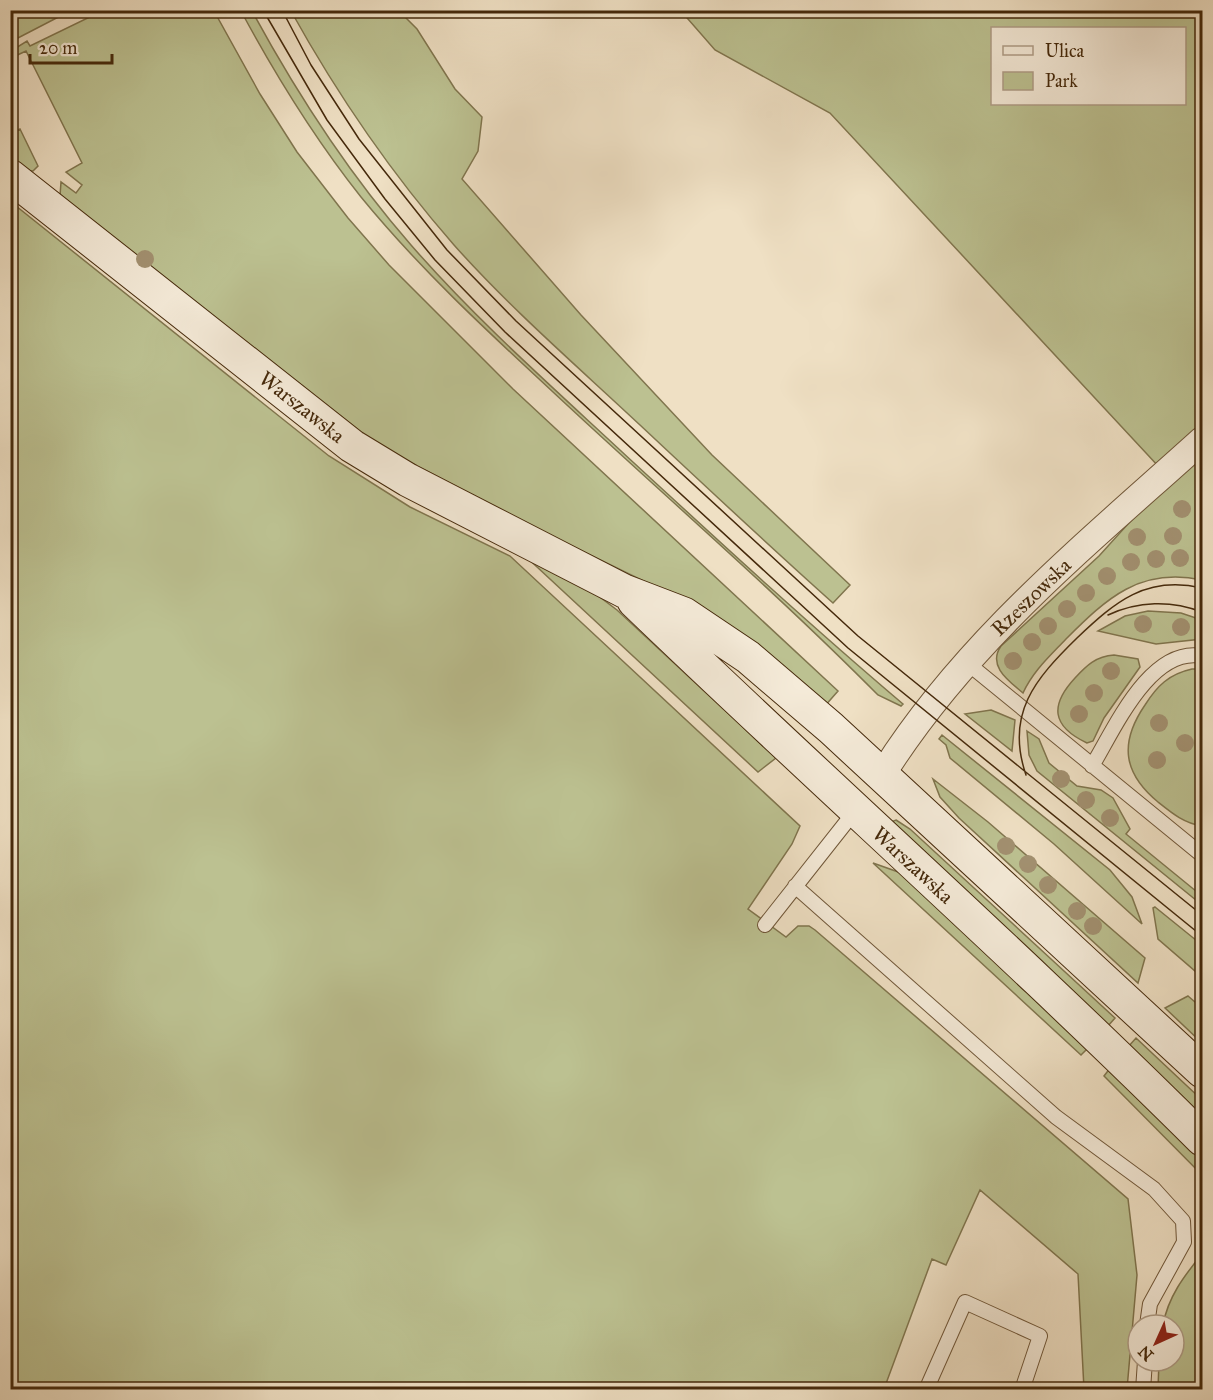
<svg xmlns="http://www.w3.org/2000/svg" width="1213" height="1400" viewBox="0 0 1213 1400" font-family="'IM FELL Great Primer',serif">
	<rect width="100%" height="100%" fill="#efe0c4"/>
	<filter id="stains"><feTurbulence type="fractalNoise" baseFrequency=".00333" numOctaves="4"/><feColorMatrix values="0 0 0 0 .2 0 0 0 0 .09 0 0 0 0 .02 0 0 0 .5 -.17"/></filter>
	<radialGradient id="worn" r=".72"><stop offset=".6" stop-color="#630" stop-opacity="0"/><stop offset="1" stop-color="#630" stop-opacity=".3"/></radialGradient>
	<path fill="#bcc191" stroke="#80754e" stroke-width="1.5" fill-rule="evenodd" d="M10,11L11,10L70,11L16,39L11,32Z
		M102,11H214L260,94L297,152L348,218L389,265L513,389L838,691L824,707L666,592L545,533L379,446L60,196L61,182L76,193L82,185L66,172L82,163L26,51L11,58V51L27,41L30,46Z
		M241,11H252C297,94 348,173 411,245C479,323 558,392 634,463C723,545 811,626 903,704L901,706L878,695C774,590 661,493 553,392C486,330 419,268 361,197C315,139 276,76 241,11Z
		M291,11H399L417,29L455,89L482,117L478,151L462,179L581,315L712,455L850,585L833,603C768,545 704,485 640,425C577,366 511,309 454,245C391,173 337,94 291,11Z
		M681,11H1202V427L1159,467L830,113L715,50ZM992,28H1184V104H992Z
		M20,129L38,166L33,171L23,170L11,160V133Z
		M11,202L329,456L410,507L510,556L800,826L792,844L748,909L786,937L798,926H809L815,930L1128,1199L1137,1275L1127,1389H1084L1078,1274L980,1190L946,1265L932,1259L884,1389H11Z
		M1202,456V580C1140,567 1107,598 1066,639C1050,656 1033,671 1023,693C1009,681 987,666 1001,646L1099,556L1137,514Z
		M523,554L597,595L617,610L776,758L758,772Z
		M1148,611L1181,613L1202,620V639L1156,644L1098,631L1125,616Z
		M1114,655L1138,659L1140,667L1104,718L1093,741L1087,743C1051,726 1050,705 1075,678C1086,666 1096,656 1114,655Z
		M1192,669H1202V826C1184,823 1173,814 1158,802C1123,773 1119,743 1145,705C1157,686 1169,674 1192,669Z
		M991,710L1015,720L1012,751L965,714Z
		M1027,731L1039,739L1049,763L1077,786L1101,790L1113,798L1130,829L1126,834L1202,896V905L1037,771L1029,755Z
		M942,735L1110,870L1132,897L1142,924L1054,844L950,758L946,745L939,739Z
		M933,779L988,822L1145,958L1138,983L959,818L940,797Z
		M896,820L910,829L1115,1018L1108,1026L891,822Z
		M873,863L901,873L1089,1047L1081,1055Z
		M1155,907L1202,945V977L1158,939L1153,908Z
		M1188,996L1202,1008V1043L1165,1008Z
		M1136,1038L1202,1100V1119L1128,1047Z
		M1111,1067L1202,1159V1175L1104,1076Z
		M1202,1254V1389H1158L1159,1361H1174V1325H1163C1168,1297 1184,1276 1202,1254Z"/>
	<g fill="none" stroke-linecap="round" stroke-linejoin="round">
		<g stroke="#705739" stroke-width="16">
			<path id="lane" d="M966,662L1202,855
				M1092,766C1114,730 1150,646 1202,656
				M795,886L1056,1117L1154,1189L1183,1221L1184,1242L1150,1304L1147,1325
				M765,925L855,811
				M926,1390L965,1302L1040,1336L1022,1390
				M1143,1390L1145,1361"/>
		</g>
		<g stroke="#705739" stroke-width="28">
			<path id="street" d="M882,775C965,642 1087,544 1202,440"/>
		</g>
		<g stroke="#45290b" stroke-width="35">
			<path id="secondary" d="M10,176L352,446L408,480L624,591L684,614L748,657L831,728L1202,1071
				M634,601C822,782 1017,955 1202,1139"/>
		</g>
		<use href="#lane" stroke="#f5ebd9" stroke-width="14"/>
		<use href="#street" stroke="#f5ebd9" stroke-width="26"/>
		<use href="#secondary" stroke="#f5ebd9" stroke-width="33"/>
		<path stroke="#45290b" stroke-width="1.5" d="M263,10L327,120L385,199L435,260L505,332L848,648L1202,936
			M282,10L311,65L359,139L447,250L516,321L858,636L1202,915
			M1108,615C1138,601 1171,600 1202,612
			M1026,775C1005,714 1035,679 1077,638C1115,602 1146,575 1202,588"/>
	</g>
	<g fill="#a29070">
		<circle cx="145" cy="259" r="9"/>
		<circle cx="1182" cy="509" r="9"/>
		<circle cx="1173" cy="536" r="9"/>
		<circle cx="1137" cy="537" r="9"/>
		<circle cx="1180" cy="558" r="9"/>
		<circle cx="1156" cy="559" r="9"/>
		<circle cx="1131" cy="562" r="9"/>
		<circle cx="1107" cy="576" r="9"/>
		<circle cx="1086" cy="593" r="9"/>
		<circle cx="1067" cy="609" r="9"/>
		<circle cx="1143" cy="624" r="9"/>
		<circle cx="1048" cy="626" r="9"/>
		<circle cx="1181" cy="627" r="9"/>
		<circle cx="1032" cy="642" r="9"/>
		<circle cx="1013" cy="661" r="9"/>
		<circle cx="1111" cy="671" r="9"/>
		<circle cx="1094" cy="693" r="9"/>
		<circle cx="1079" cy="714" r="9"/>
		<circle cx="1159" cy="723" r="9"/>
		<circle cx="1185" cy="743" r="9"/>
		<circle cx="1157" cy="760" r="9"/>
		<circle cx="1061" cy="779" r="9"/>
		<circle cx="1086" cy="800" r="9"/>
		<circle cx="1110" cy="818" r="9"/>
		<circle cx="1006" cy="846" r="9"/>
		<circle cx="1028" cy="864" r="9"/>
		<circle cx="1048" cy="885" r="9"/>
		<circle cx="1077" cy="911" r="9"/>
		<circle cx="1093" cy="926" r="9"/>
	</g>
	<g text-anchor="middle" stroke-width="5" stroke-linejoin="round" paint-order="stroke">
		<g font-size="21" fill="#45290b" stroke="#f5ebd9">
			<text transform="translate(302 407) rotate(38)" y="7">Warszawska</text>
			<text transform="translate(1031 597) rotate(-44)" y="7">Rzeszowska</text>
			<text transform="translate(913 865) rotate(43)" y="7">Warszawska</text>
		</g>
	</g>
	<rect width="1213" height="1400" fill="none" stroke="#efe0c4" stroke-width="36"/>
	<rect x="12" y="12" width="1189" height="1376" fill="none" stroke="#45290b" stroke-width="3"/>
	<rect x="18" y="18" width="1177" height="1364" fill="none" stroke="#45290b" stroke-width="1.5"/>
	<rect x="991" y="27" width="195" height="78" fill="#f5ebd9" stroke="#af9d87" stroke-width="1.5"/>
	<rect x="1003" y="46" width="30" height="9" fill="#f5ebd9" stroke="#af9d87" stroke-width="1.5"/>
	<text x="1045" y="57" font-size="18" fill="#45290b">Ulica</text>
	<rect x="1003" y="72" width="30" height="18" fill="#bcc191" stroke="#af9d87" stroke-width="1.5"/>
	<text x="1045" y="87" font-size="18" fill="#45290b">Park</text>
	<g transform="translate(1156 1343) rotate(225)"><circle r="28" fill="#f5ebd9" stroke="#af9d87" stroke-width="1.5"/>
	<path d="M0-4.5L10 22L0 15L-10 22Z" fill="#8f2418"/>
	<text y="-9" font-size="16" font-weight="bold" text-anchor="middle" fill="#45290b">N</text>
	</g>
	<path d="M30 54v9h82v-9" fill="none" stroke="#45290b" stroke-width="3"/>
	<text x="39" y="54" font-size="18" fill="#45290b" stroke="#f5ebd9" stroke-width="4.5" paint-order="stroke">20 m</text>
	<rect width="100%" height="100%" filter="url(#stains)"/>
	<rect width="100%" height="100%" fill="url(#worn)"/>
</svg>
